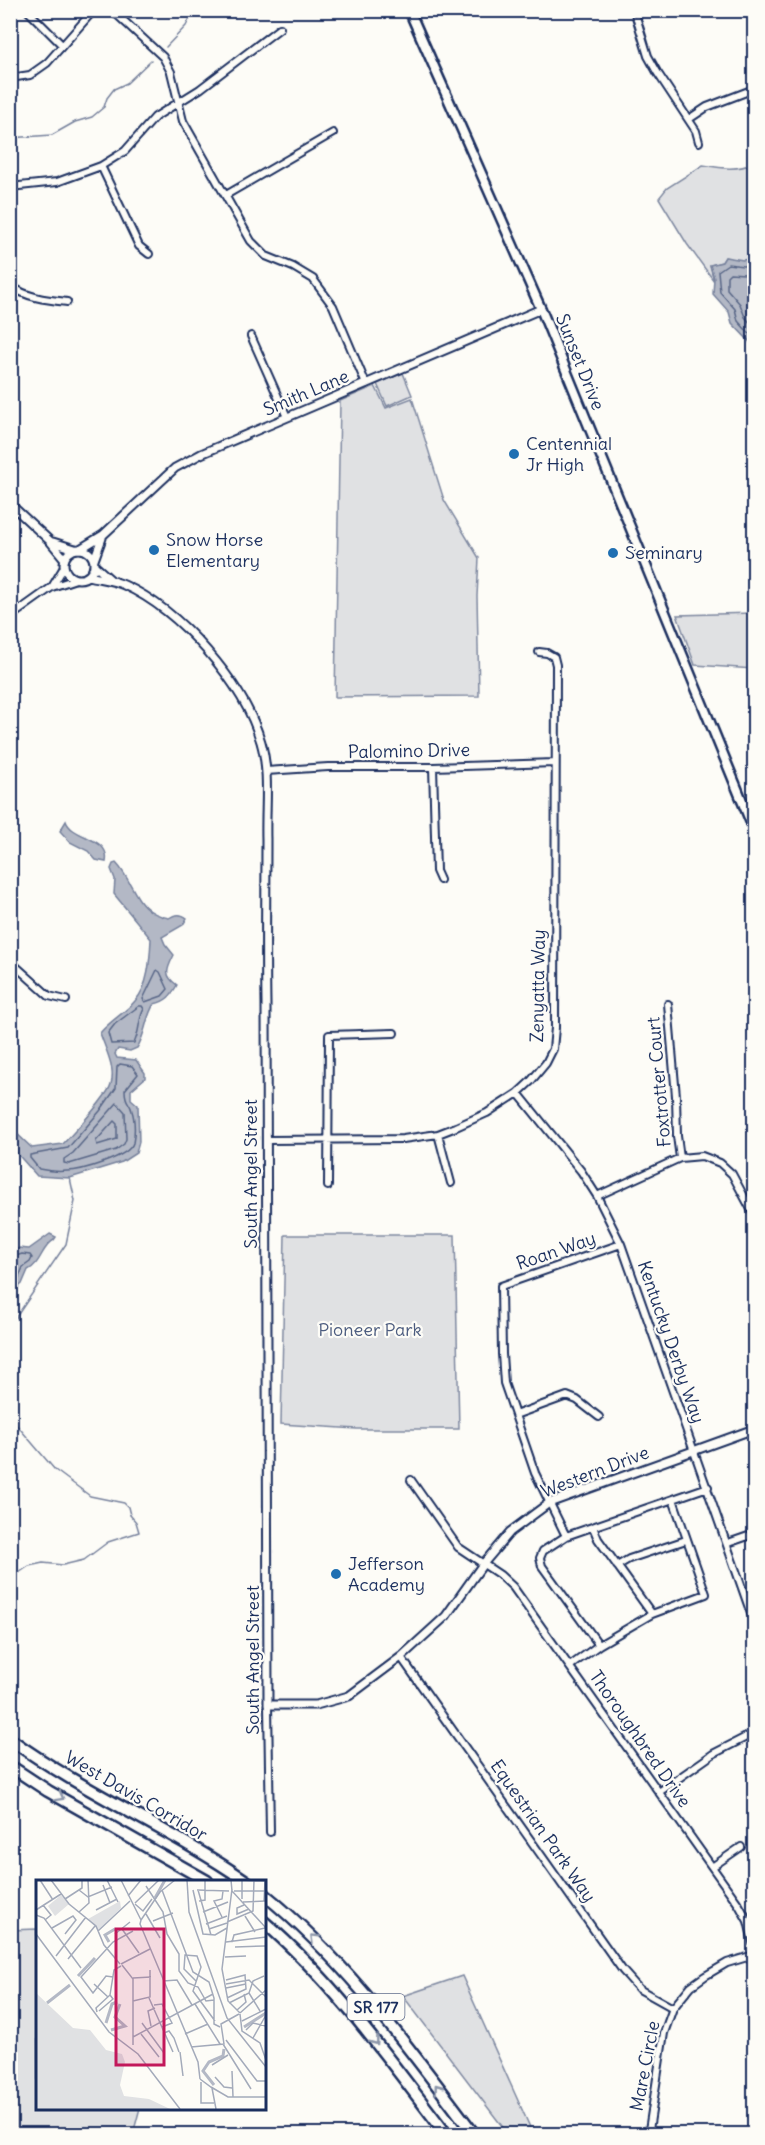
<svg xmlns="http://www.w3.org/2000/svg" width="765" height="2145" viewBox="0 0 765 2145" font-family="Delius,sans-serif">
	<rect width="100%" height="100%" fill="#fdfcf7"/>
	<filter id="ink" filterUnits="userSpaceOnUse"><feTurbulence type="fractalNoise" baseFrequency=".0167" numOctaves="2"/><feDisplacementMap in="SourceGraphic" scale="12" xChannelSelector="R" yChannelSelector="G"/><feConvolveMatrix kernelMatrix="1 2 1 2 8 2 1 2 1" color-interpolation-filters="sRGB"/></filter>
	<g filter="url(#ink)">
		<path fill="#e0e1e3" stroke="#7e88a0" stroke-width="1.5" d="M754,163V258L743,261L725,257L722,262L710,265L714,281L687,244L659,198L667,188L703,165C721,168 737,171 754,163Z
			M403,373L412,395L387,406L377,384Z
			M375,386L386,408L412,398L444,500L479,558L477,596L479,696L335,697L340,401Z
			M754,613V669L695,665L677,615Z
			M285,1235H455L459,1429H357L281,1424Z
			M37,1929L38,2108H140L133,2134H11V1930Z
			M462,1976L533,2134H508L403,1996Z"/>
		<path fill="#b3b8c5" stroke="#76819c" stroke-width="1.5" d="M725,257L743,260L754,258V350L749,341L732,323L729,312L713,294L714,278L710,265L722,262Z
			M66,821C72,839 111,837 106,862L96,860L88,851L70,842L60,831Z
			M116,863C136,884 134,912 169,918C175,914 181,913 187,918L183,925L162,937L165,944L174,955C167,969 163,975 177,985C171,996 167,1001 154,1004C145,1018 146,1034 137,1048L130,1051L118,1049L115,1054L117,1058L136,1060L145,1073V1078L131,1090V1099L138,1105L139,1142L136,1153L122,1162L70,1178L37,1176L14,1150L11,1128L32,1148L63,1144C73,1133 108,1097 111,1084C116,1068 105,1048 100,1033C111,1020 125,1013 135,1001C149,986 150,958 151,939L114,894L115,879L111,869L113,864Z
			M50,1234L56,1237L54,1240C42,1246 41,1264 28,1270L22,1284L13,1292L11,1302V1253L19,1248L29,1249Z"/>
		<g fill="none" stroke-linecap="round" stroke-linejoin="round">
			<path stroke="#586687" stroke-width="1.5" d="M754,264L743,266L728,264L718,271L720,292L735,309L738,321L754,339
				M754,271L744,274L730,273L727,276V289L740,304L745,317L754,327
				M157,970L160,972L168,989L162,996L145,1002L143,999Z
				M139,1006H142L144,1009C138,1019 140,1032 134,1043L111,1044L108,1033L115,1024Z
				M120,1064L132,1066L138,1074L125,1090C125,1104 130,1101 132,1111C135,1120 135,1134 133,1143C129,1157 81,1171 67,1171C58,1172 48,1171 39,1169L30,1158V1155L68,1148L100,1111L116,1088L117,1067Z
				M117,1103L125,1112L126,1139L124,1144L116,1150L69,1164L64,1163V1159L73,1153Z
				M114,1121L117,1124V1139L97,1145L96,1141Z
				M10,1258L22,1254L30,1255L32,1258L30,1262L23,1267L18,1280L10,1286"/>
			<path stroke="#76819c" stroke-width="1.5" d="M166,47L186,26L194,10
				M10,138L52,135L75,122L92,117L104,107L107,98L114,89L127,83L151,60
				M10,1150H14
				M10,1326L66,1244L75,1201L70,1178
				M10,1417L55,1470L90,1496L124,1503L128,1507L130,1515L136,1522L139,1532L108,1542L84,1560L63,1565L43,1563L29,1566L10,1579"/>
			<g stroke="#1b2f5e" stroke-width="10">
				<path id="minor" d="M27,10L62,45
					M112,10L163,57L171,72L183,121L251,241L266,256L293,267L313,279L333,306L366,384
					M634,10L648,56L657,72L696,131L699,142
					M10,78L30,75L47,63L94,10
					M689,119L707,107L754,89
					M101,166L139,246L149,254
					M10,187L57,182L101,166L125,151L155,117L200,89L280,28
					M226,195L333,133
					M10,285C26,298 48,300 67,302
					M251,336L287,417
					M52,587L64,567
					M10,617L52,587L76,579
					M433,767L436,871L440,880
					M266,771L328,767H433L554,763
					M10,961L49,996L66,1000
					M668,1004L676,1096L677,1136L680,1158
					M518,1093L581,1171L597,1196L621,1244L754,1622
					M438,1134L451,1183
					M266,1140L403,1139L438,1134L456,1127L487,1113L518,1093L531,1081L546,1063L553,1049L555,1028L556,665L554,657L547,653L539,652
					M328,1186L329,1035L394,1033
					M597,1196L680,1158L702,1156L720,1163L732,1174L754,1215
					M515,1415L567,1396L577,1400L599,1417
					M411,1480L458,1547L500,1575L513,1587L739,1905L748,1921L754,1946
					M593,1527L598,1539L652,1614
					M566,1536L535,1473L504,1383L502,1354L501,1286L621,1244
					M728,1543L754,1534
					M617,1566L629,1559L686,1540
					M599,1645L542,1566L540,1558L543,1551L566,1536L708,1487
					M401,1657L623,1971L639,1989L673,2008
					M570,1666L599,1645L652,1614L706,1594L673,1499
					M268,1705L270,1832
					M659,1792L713,1754L754,1733
					M712,1867L741,1847
					M649,2130L664,2033L673,2008L691,1986L705,1976L727,1963L754,1955"/>
			</g>
			<g stroke="#1b2f5e" stroke-width="11">
				<path id="tertiary" d="M10,504L50,541L64,558
					M53,542L75,549
					M64 564a15 15 0 1 1 30 0a15 15 0 1 1-30 0Z
					M80,549L103,535L175,468L201,454L541,309
					M94,560L102,538
					M94,565L111,580
					M88,576C100,579 113,580 124,585C180,610 244,683 261,742C270,773 265,806 266,839C266,894 265,948 266,1003C267,1237 268,1471 268,1705H316L349,1696L401,1657L446,1616L483,1564L510,1532L549,1503L754,1429"/>
			</g>
			<g stroke="#1b2f5e" stroke-width="13">
				<path id="secondary" d="M409,10L541,309L754,830"/>
			</g>
			<g stroke="#1b2f5e" stroke-width="15">
				<path id="motorway" d="M10,1739C85,1793 171,1829 246,1881
					M10,1766L48,1791L207,1881
					M264,1894C348,1962 409,2049 474,2134
					M264,1922C335,1983 389,2060 446,2134"/>
			</g>
			<use href="#minor" stroke="#fdfcf7" stroke-width="6"/>
			<use href="#tertiary" stroke="#fdfcf7" stroke-width="7"/>
			<use href="#secondary" stroke="#fdfcf7" stroke-width="8"/>
			<use href="#motorway" stroke="#fdfcf7" stroke-width="10"/>
		</g>
		<defs><path id="oneway-chevron" d="M-2-3.5L2.5 0L-2 3.5" fill="none" stroke-width="1.6" stroke-linecap="round" stroke-linejoin="round" transform="scale(1.5)"/></defs>
		<g stroke="#8c96aa">
			<use href="#oneway-chevron" transform="translate(60 1797) rotate(29)"/>
			<use href="#oneway-chevron" transform="translate(314 1938) rotate(-136)"/>
			<use href="#oneway-chevron" transform="translate(375 2041) rotate(53)"/>
			<use href="#oneway-chevron" transform="translate(438 2088) rotate(-127)"/>
		</g>
	</g>
	<g fill="#1f6fb2" stroke="#fdfcf7" stroke-width="2">
		<circle cx="514" cy="454" r="6"/>
		<circle cx="154" cy="550" r="6"/>
		<circle cx="613" cy="553" r="6"/>
		<circle cx="336" cy="1574" r="6"/>
	</g>
	<g text-anchor="middle" stroke-width="4.5" stroke-linejoin="round" paint-order="stroke">
		<rect fill="#fdfcf7" stroke="#5f6c8c" stroke-width="1.5" x="347.5" y="1994" width="57" height="26" rx="4.5"/>
		<g font-size="16" font-weight="bold" fill="#1b2f5e">
			<text x="376" y="2013">SR 177</text>
		</g>
		<g font-size="18" fill="#1b2f5e" stroke="#fdfcf7">
			<text transform="translate(580 362) rotate(68)" y="6">Sunset Drive</text>
			<text transform="translate(306 393) rotate(-23)" y="6">Smith Lane</text>
			<text transform="translate(409 751) rotate(-1)" y="6">Palomino Drive</text>
			<text transform="translate(538 986) rotate(-89)" y="6">Zenyatta Way</text>
			<text transform="translate(659 1082) rotate(-95)" y="6">Foxtrotter Court</text>
			<text transform="translate(251 1174) rotate(-90)" y="6">South Angel Street</text>
			<text transform="translate(556 1251) rotate(-19)" y="6">Roan Way</text>
			<text transform="translate(671 1342) rotate(71)" y="6">Kentucky Derby Way</text>
			<text transform="translate(595 1472) rotate(-21)" y="6">Western Drive</text>
			<text transform="translate(253 1660) rotate(-90)" y="6">South Angel Street</text>
			<text transform="translate(640 1739) rotate(55)" y="6">Thoroughbred Drive</text>
			<text transform="translate(136 1796) rotate(30)" y="6">West Davis Corridor</text>
			<text transform="translate(543 1831) rotate(55)" y="6">Equestrian Park Way</text>
			<text transform="translate(645 2066) rotate(-79)" y="6">Mare Circle</text>
		</g>
		<g font-size="18" fill="#1b2f5e" stroke="#fdfcf7" text-anchor="start">
			<text x="526" y="450">Centennial<tspan x="526" dy="21">Jr High</tspan></text>
			<text x="166" y="546">Snow Horse<tspan x="166" dy="21">Elementary</tspan></text>
			<text x="625" y="559">Seminary</text>
			<text x="348" y="1570">Jefferson<tspan x="348" dy="21">Academy</tspan></text>
		</g>
		<g font-size="18" fill="#4c5c7f" stroke="#fdfcf7">
			<text x="370" y="1336">Pioneer Park</text>
		</g>
	</g>
	<g transform="translate(36 1880)">
		<rect width="230" height="230" fill="#fdfcf7"/>
		<path d="M25,15L33,24L19,36L12,26ZM84,21L85,28L62,50L52,39ZM0,113L37,148L54,150L70,170L86,174L89,182L84,205L88,216L113,219L134,229H0Z" fill="#e0e1e3"/>
		<path fill="none" stroke="#b3b8c5" stroke-width="3" d="M119,18L129,0M73,62L69,55L79,49M42,96L59,78M11,123L34,105M70,143L76,124L81,122M208,147L230,133M75,150L89,146L79,137L84,124M178,205L167,191L173,182L187,176L188,169"/>
		<path fill="none" stroke="#a3aaba" stroke-width="1.5" d="M4,0L17,20M15,0L33,24L60,46L68,65L84,84M71,0L82,22M85,0L105,40L104,44L162,182L164,199M151,0L153,32L191,138L230,187M195,0L196,11L230,48M203,0L230,1M206,0V19M67,5L74,23M110,6L127,32L131,54L143,74V91L152,103L162,107L170,121L178,120M196,9L186,89L192,121L204,133M43,10L52,17L76,7M126,10L157,92L173,102L178,118V144L184,147M157,10L167,54L179,55L191,48M161,10L193,11M162,10L175,55M198,11H230M92,16L105,0M29,19L46,8V0M163,21L169,20V0M228,21L229,0M207,22L230,21M99,23L123,0M99,24L107,31L116,19M7,25L15,35L9,40M208,25L201,28V34L213,29M0,30L25,14M60,30L81,19M43,32L53,23L52,0M167,32L192,22M110,34L124,58M0,35L8,38L45,88M209,36L219,52M186,37L178,21L186,19L187,11M105,40L124,12L139,0M117,41L137,33M191,42L217,31L218,0M170,44L191,36M16,48L37,36L40,40L29,54M86,49L103,73M173,49L191,43M62,51L94,21M0,54L73,152L102,174L144,229M79,54L94,42M190,62L230,57M196,62L198,55L229,48M199,67L229,66M20,76L50,37M189,77L210,76M32,79L59,46M85,84L114,69M86,85L97,99V165M77,97L70,96L57,113L45,97L77,62L97,51M97,98L115,97M190,100L209,95L210,109L191,118M127,101L141,100L156,125M160,101L148,89L149,75L161,76L165,87L157,111L179,141M58,104L72,117M190,104L213,100L230,117M190,108L210,104M213,113L224,131M113,118L137,172M97,121L114,117V90M193,123L213,113L217,101L228,96M159,124L184,164M118,125L126,124L136,143L126,147M201,130L210,122L208,114M63,131L77,119L74,115M61,132L60,128L74,115L78,90L85,86M204,133L230,110M204,134L206,151L224,163L230,180M206,141L230,129M106,143L128,173M115,146L112,131L119,128M210,150L217,143L230,146M128,153L133,151L138,158L143,172M105,154L123,177M149,154L172,144M97,157L177,114M217,158L230,135M190,160L221,201H230M187,164L215,209M155,167L188,164L185,144L203,134M144,172L147,196M176,185L192,175M196,191L197,217M179,197L188,207L196,208M164,199L176,208L180,229M165,202V223H178M175,207L192,217H230"/>
		<path fill="#c2185b" fill-opacity="0.15" stroke="#c2185b" stroke-width="3" d="M80,49H128V185H80Z"/>
		<rect width="230" height="230" fill="none" stroke="#1b2f5e" stroke-width="3"/>
	</g>
	<rect width="765" height="2145" fill="none" stroke="#fdfcf7" stroke-width="36"/>
	<rect x="18" y="18" width="729" height="2109" fill="none" stroke="#1b2f5e" stroke-width="2" filter="url(#ink)"/>
</svg>
